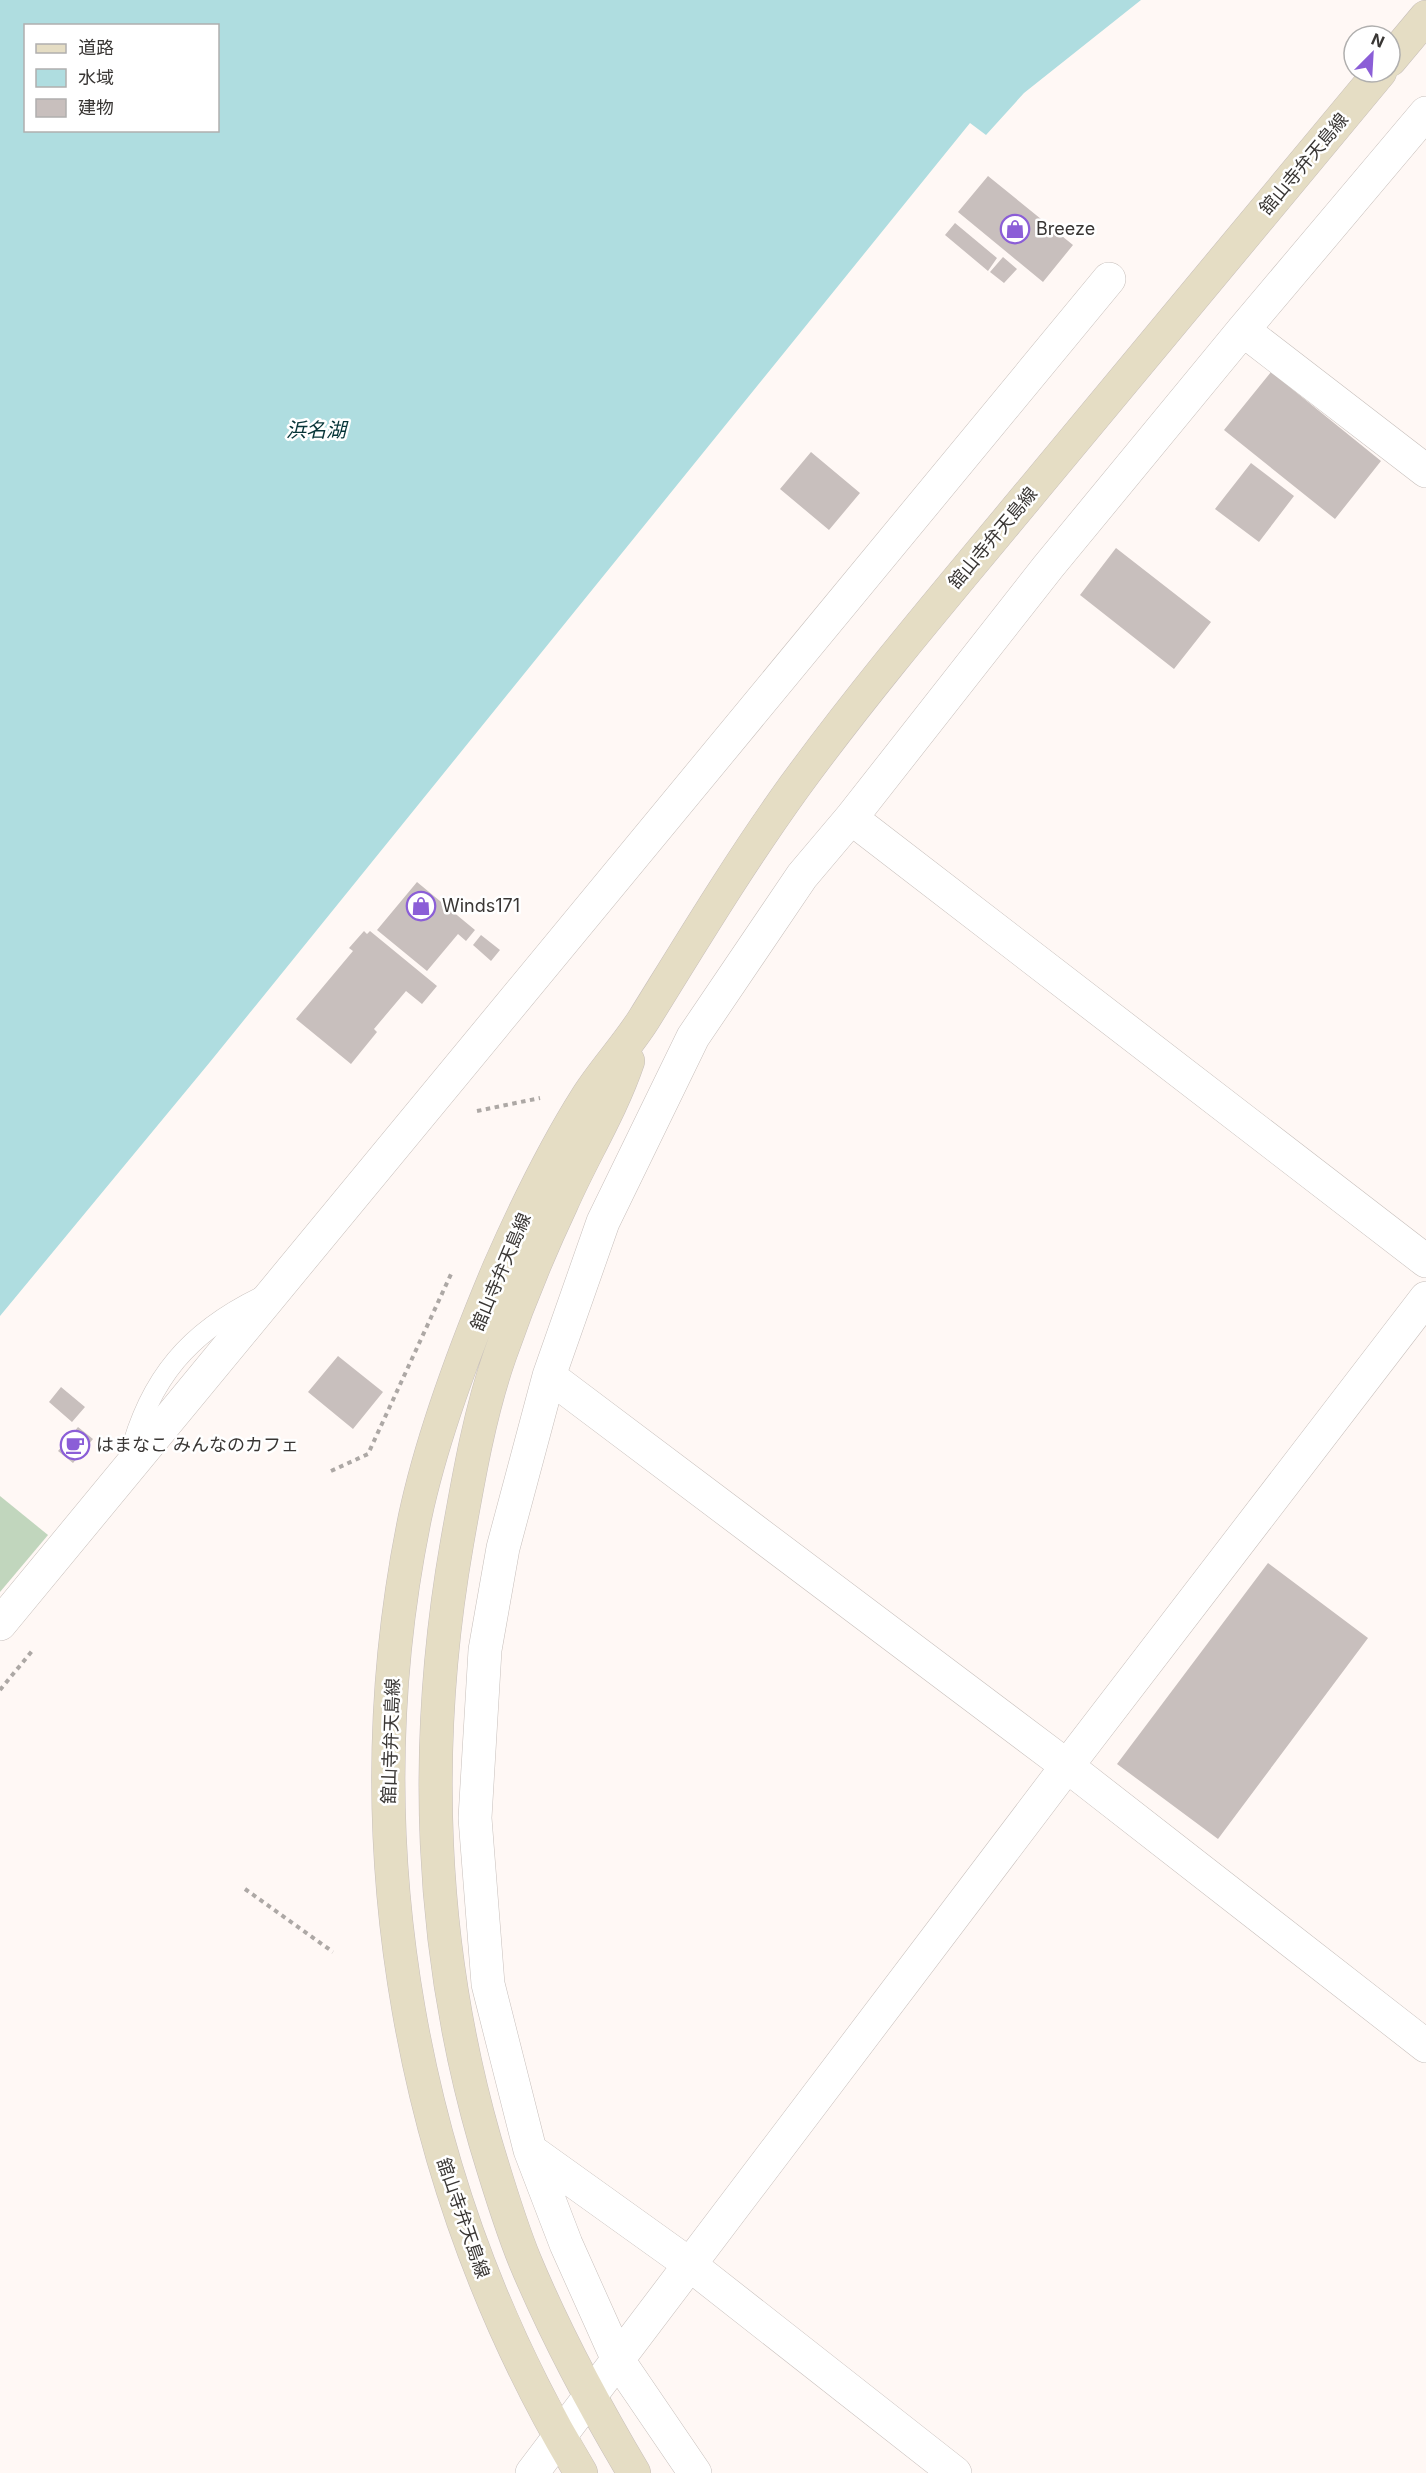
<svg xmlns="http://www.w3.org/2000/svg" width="1426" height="2473" viewBox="0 0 1426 2473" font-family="Inter,'Noto Sans JP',sans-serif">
	<rect width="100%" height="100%" fill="#fff8f5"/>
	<path fill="#c1d6bd" d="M0,1496L48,1535L0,1592Z"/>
	<path fill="#afdde0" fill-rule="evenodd" d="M0,0H1141L1024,93L986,135L970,123L210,1062L0,1316ZM26,26H218V130H26Z"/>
	<path fill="#c8bfbd" d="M988,176L1073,245L1043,282L958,212Z
		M955,223L997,258L988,271L945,235Z
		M1003,257L1017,269L1004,283L990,272Z
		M1271,372L1381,461L1335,519L1224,430Z
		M811,452L860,493L829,530L780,489Z
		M1251,463L1294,496L1259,542L1215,509Z
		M1116,548L1211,622L1174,669L1080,595Z
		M417,882L475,930L466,941L458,934L427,971L377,930Z
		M364,931L367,934L370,931L437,986L422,1004L406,991L374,1029L377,1032L351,1064L296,1019L353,951L349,948Z
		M481,935L500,950L491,961L473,945Z
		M338,1356L383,1392L353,1429L308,1392Z
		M61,1387L85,1407L72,1422L49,1402Z
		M78,1427L93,1439L73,1463L58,1451Z
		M1268,1563L1368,1638L1218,1839L1117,1764Z"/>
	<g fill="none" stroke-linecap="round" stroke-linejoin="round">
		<g stroke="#c7bfbb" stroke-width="21">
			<path id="lane" d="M129,1458C149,1378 190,1331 263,1296"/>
		</g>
		<g stroke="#c7bfbb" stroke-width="34">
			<path id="street" d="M1243,330L1426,471
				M851,818L1426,1261
				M549,1376L1067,1766L1426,2046
				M0,1624L1109,279
				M530,2150L566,2244L618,2360L695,2473
				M532,2473L1067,1766L1426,1298
				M955,2473L689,2264L530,2150L488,1984L475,1818L485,1650L503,1548L549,1376L603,1222L693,1037L802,876L851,818L1048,567L1243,330L1426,113"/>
		</g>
		<g stroke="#c7bfbb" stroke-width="34">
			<path id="secondary" d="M1390,60L1426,17
				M628,1061C611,1111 583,1155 562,1203C539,1252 518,1303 500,1355C479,1415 468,1481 457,1543C422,1743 429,1946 485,2141C497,2181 509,2222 525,2261C556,2335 593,2404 634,2473
				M581,2473C410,2188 348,1843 415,1517C432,1437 467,1344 499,1268C524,1211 554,1149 587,1097C605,1069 627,1046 644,1019C693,940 740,862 794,787C870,683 954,585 1036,486C1151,348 1266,210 1380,72"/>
		</g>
		<path stroke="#ada8a5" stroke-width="4" stroke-dasharray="4.5 4.5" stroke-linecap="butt" d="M477,1111L540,1098
			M331,1471L368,1454L452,1272
			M0,1690L32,1651
			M245,1889L333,1952"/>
		<use href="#lane" stroke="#fff" stroke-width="20"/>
		<use href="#street" stroke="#fff" stroke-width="33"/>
		<use href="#secondary" stroke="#e5ddc4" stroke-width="33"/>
	</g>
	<defs>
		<g id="shop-ring" transform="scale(1.5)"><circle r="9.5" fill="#fff" stroke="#8b5ed7" stroke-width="1.5"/><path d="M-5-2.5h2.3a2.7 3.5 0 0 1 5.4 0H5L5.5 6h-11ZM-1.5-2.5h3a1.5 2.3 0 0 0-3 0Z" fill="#8b5ed7"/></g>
		<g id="cafe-ring" transform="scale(1.5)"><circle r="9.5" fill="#fff" stroke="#8b5ed7" stroke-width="1.5"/><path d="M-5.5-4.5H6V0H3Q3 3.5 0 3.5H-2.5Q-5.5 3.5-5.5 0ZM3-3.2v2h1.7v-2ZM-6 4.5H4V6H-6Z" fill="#8b5ed7"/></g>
	</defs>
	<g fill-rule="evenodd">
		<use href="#shop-ring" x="1015" y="229"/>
		<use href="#shop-ring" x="421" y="906"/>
		<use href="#cafe-ring" x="75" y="1445"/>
	</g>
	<g text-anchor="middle" stroke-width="5" stroke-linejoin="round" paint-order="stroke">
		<g font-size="18" fill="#393634" stroke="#fff">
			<text transform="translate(1304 164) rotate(-50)" y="6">舘山寺弁天島線</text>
			<text transform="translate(993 538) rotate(-50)" y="6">舘山寺弁天島線</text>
			<text transform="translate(501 1272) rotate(-67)" y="6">舘山寺弁天島線</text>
			<text transform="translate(391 1741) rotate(-88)" y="6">舘山寺弁天島線</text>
			<text transform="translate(463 2218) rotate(71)" y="6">舘山寺弁天島線</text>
		</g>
		<g font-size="18" fill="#393634" stroke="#fff" text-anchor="start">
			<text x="1036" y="235">Breeze</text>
			<text x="442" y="912">Winds171</text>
			<text x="96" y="1451">はまなこ みんなのカフェ</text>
		</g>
		<g font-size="20" font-style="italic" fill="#063437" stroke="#fff">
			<text x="316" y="437">浜名湖</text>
		</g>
	</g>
	<rect x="24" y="24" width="195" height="108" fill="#ffffff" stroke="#b0afae" stroke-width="1.5"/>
	<rect x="36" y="44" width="30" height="9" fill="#e5ddc4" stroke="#b0afae" stroke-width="1.5"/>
	<text x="78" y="54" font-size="18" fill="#393634">道路</text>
	<rect x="36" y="69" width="30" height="18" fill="#afdde0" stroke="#b0afae" stroke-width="1.5"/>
	<text x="78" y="84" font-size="18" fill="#393634">水域</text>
	<rect x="36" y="99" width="30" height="18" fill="#c8bfbd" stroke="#b0afae" stroke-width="1.5"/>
	<text x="78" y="114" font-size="18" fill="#393634">建物</text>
	<g transform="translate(1372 54) rotate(24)"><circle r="28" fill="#ffffff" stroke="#b0afae" stroke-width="1.5"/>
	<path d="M0-4.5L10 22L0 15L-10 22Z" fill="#8b5ed7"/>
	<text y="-9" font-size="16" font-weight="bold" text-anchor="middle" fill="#393634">N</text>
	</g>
</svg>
